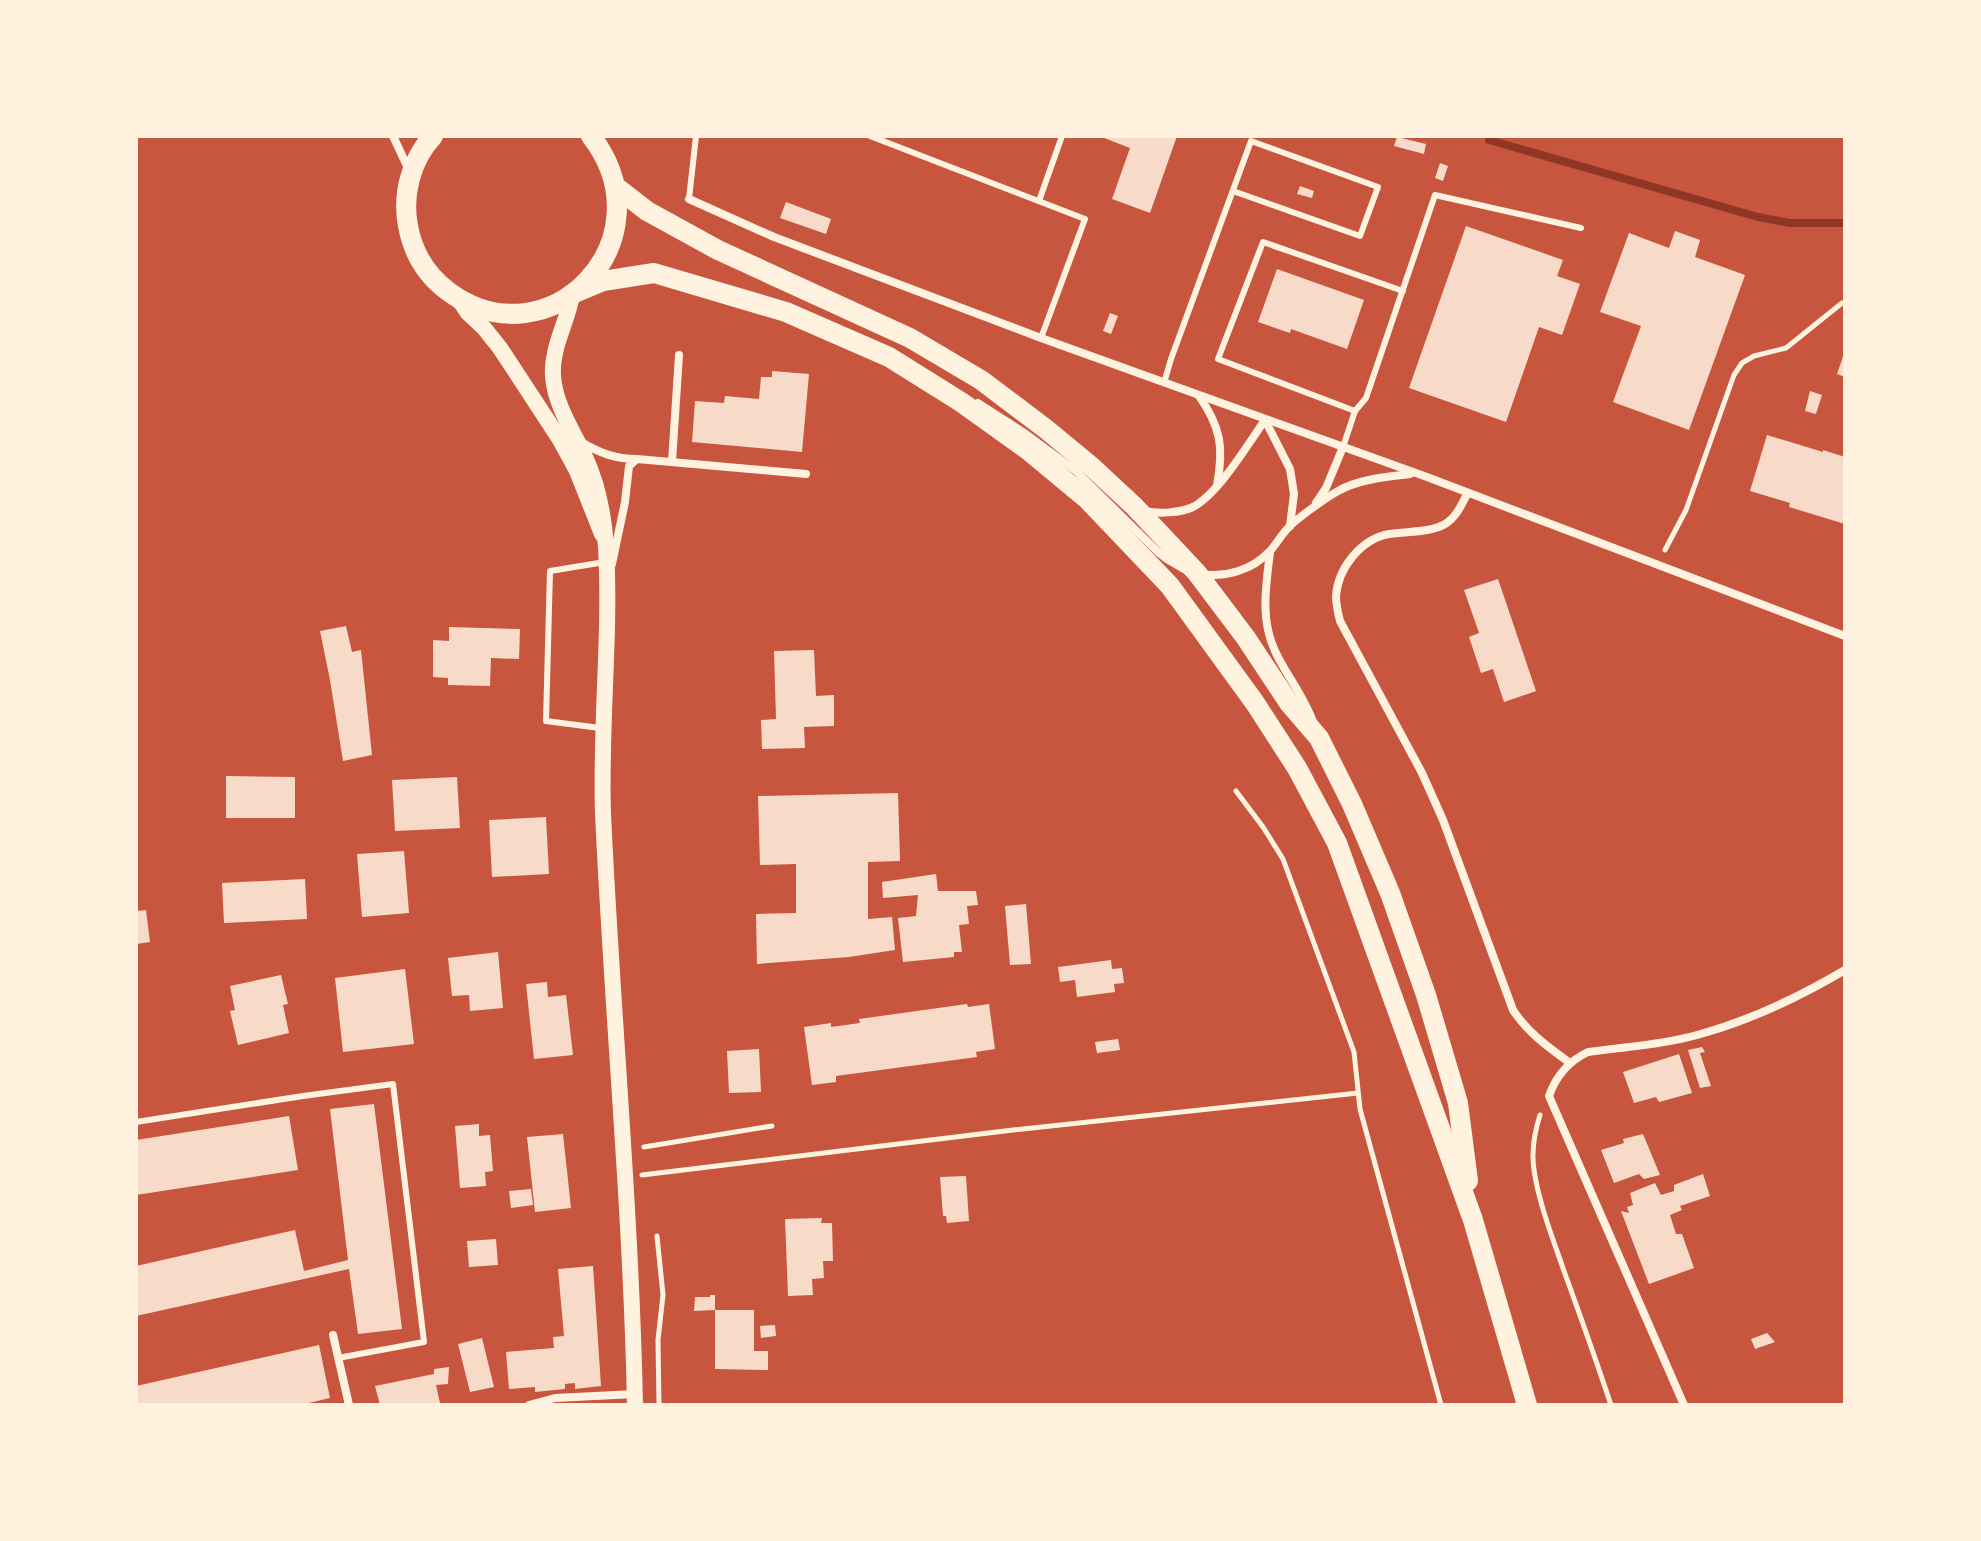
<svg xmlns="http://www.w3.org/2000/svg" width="1981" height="1541" viewBox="0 0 1981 1541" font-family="'PT Serif',serif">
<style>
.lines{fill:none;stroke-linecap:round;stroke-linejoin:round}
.stream{stroke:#8f3625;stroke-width:8}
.building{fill:#f7dbc8}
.path{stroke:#fff3e0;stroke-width:5}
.service{stroke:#fff3e0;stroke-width:6}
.minor{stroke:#fff3e0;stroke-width:8}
.secondary{stroke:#fff3e0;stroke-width:16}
.primary{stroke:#fff3e0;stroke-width:20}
</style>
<rect width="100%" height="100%" fill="#c8553d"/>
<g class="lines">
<polyline class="stream" points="1489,140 1758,217 1790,223 1845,223"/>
</g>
<g class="building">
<polygon points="1099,136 1177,136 1150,213 1112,199 1130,148"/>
<polygon points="1397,137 1426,144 1424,154 1394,146"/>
<polygon points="1440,163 1448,166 1443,181 1435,178"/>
<polygon points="1300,186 1314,191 1312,198 1297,194"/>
<polygon points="786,202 831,219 826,234 780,218"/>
<polygon points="1466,226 1563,260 1557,276 1580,284 1562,335 1539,327 1506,422 1409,388"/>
<polygon points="1675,231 1700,240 1695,257 1745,275 1689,430 1613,402 1641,326 1600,312 1629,233 1669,248"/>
<polygon points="1277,269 1364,300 1347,349 1291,329 1290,333 1258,322"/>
<polygon points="1110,313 1118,316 1111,334 1103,331"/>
<polygon points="1845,351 1845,377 1837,374"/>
<polygon points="772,371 809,374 802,452 692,442 695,401 724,403 725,396 759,399 761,377 772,377"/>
<polygon points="1810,391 1822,395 1816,414 1805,411"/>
<polygon points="1767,435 1823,452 1823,450 1845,457 1845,524 1789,507 1790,503 1750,491"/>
<polygon points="1498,579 1536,691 1504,702 1493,669 1481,673 1469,637 1479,633 1464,590"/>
<polygon points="346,626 352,652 361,650 372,755 343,761 330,680 320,631"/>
<polygon points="449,627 520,629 519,659 491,658 490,686 448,685 448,678 433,677 433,640 449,641"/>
<polygon points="814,650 816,696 834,695 834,726 804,727 805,748 762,749 761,720 776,719 774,651"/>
<polygon points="226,776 295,777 295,818 226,818"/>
<polygon points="457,777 460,828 395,831 392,780"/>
<polygon points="898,793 900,861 868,862 868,919 892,917 895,950 849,957 757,964 756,914 796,913 796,864 760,865 758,796"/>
<polygon points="546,817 549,874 492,877 489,820"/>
<polygon points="404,851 409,913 362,917 357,854"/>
<polygon points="936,874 938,891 976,891 978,905 967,906 969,924 959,925 962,952 954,952 954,957 903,962 898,918 916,916 918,895 883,898 882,882"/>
<polygon points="305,879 307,919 224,923 222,883"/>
<polygon points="1026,904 1031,964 1010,965 1005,906"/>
<polygon points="146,910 150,942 136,944 136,911"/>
<polygon points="498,952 503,1008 470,1011 469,995 452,996 448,958"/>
<polygon points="1111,960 1112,969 1122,968 1124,983 1114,984 1115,992 1077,997 1075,980 1060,982 1058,967"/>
<polygon points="405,969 414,1044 343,1052 335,978"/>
<polygon points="281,975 288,1004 283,1005 289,1033 238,1045 230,1011 235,1010 230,986"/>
<polygon points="547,982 548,997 566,995 573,1055 534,1059 526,984"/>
<polygon points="967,1004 968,1007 989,1004 995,1049 976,1052 977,1057 836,1076 836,1082 812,1085 804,1027 831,1023 831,1027 860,1023 859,1019"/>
<polygon points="1118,1039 1120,1050 1097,1053 1095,1042"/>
<polygon points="1702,1047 1705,1052 1700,1053 1711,1086 1700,1088 1688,1050"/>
<polygon points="759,1049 761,1092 729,1093 727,1051"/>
<polygon points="1679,1054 1692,1093 1659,1102 1656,1097 1634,1103 1623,1072"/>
<polygon points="374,1104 402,1329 358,1334 349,1269 136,1316 136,1266 295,1230 304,1271 348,1260 330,1109"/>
<polygon points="289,1116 298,1170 136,1195 136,1140"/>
<polygon points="479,1124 479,1136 490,1135 493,1171 485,1172 486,1186 460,1188 455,1126"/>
<polygon points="563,1134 571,1208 535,1212 527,1137"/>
<polygon points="1643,1134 1660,1175 1644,1179 1639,1174 1614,1183 1601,1150 1624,1143 1623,1139"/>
<polygon points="1703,1174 1710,1196 1680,1206 1682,1210 1670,1215 1676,1234 1682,1234 1694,1268 1649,1284 1621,1211 1629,1213 1627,1207 1633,1205 1630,1193 1655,1183 1661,1195 1674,1191 1674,1185"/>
<polygon points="966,1176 969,1221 947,1223 946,1216 943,1216 940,1177"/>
<polygon points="531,1189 533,1205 511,1208 509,1191"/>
<polygon points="822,1218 821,1223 832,1223 833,1261 823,1261 824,1278 812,1279 813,1295 788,1296 785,1219"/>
<polygon points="496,1239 498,1265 469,1267 467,1241"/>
<polygon points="593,1266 601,1386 575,1389 575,1383 565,1384 565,1389 535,1392 535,1387 509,1389 506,1352 554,1348 553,1337 564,1336 558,1269"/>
<polygon points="710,1295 715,1295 715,1310 694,1311 695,1297 710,1297"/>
<polygon points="715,1310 754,1310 754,1351 768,1351 768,1370 715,1369"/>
<polygon points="775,1325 776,1336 761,1338 760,1326"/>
<polygon points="1767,1333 1775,1342 1755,1349 1751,1339"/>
<polygon points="482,1338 494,1387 470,1392 458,1344"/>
<polygon points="319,1345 330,1398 300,1405 136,1405 136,1386"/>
<polygon points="449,1367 448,1384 436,1385 440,1403 428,1405 380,1405 375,1386 434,1374 434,1369"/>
</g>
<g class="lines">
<g class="path">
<polyline points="1665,550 1686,510 1734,375 1742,363 1754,356 1786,348 1842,303"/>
<polyline points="1236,791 1263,827 1283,859 1354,1052 1360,1109 1441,1405"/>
<path d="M1540 1115C1534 1134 1531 1151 1534 1170 1539 1204 1553 1239 1564 1271 1580 1315 1596 1360 1611 1405"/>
<polyline points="644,1147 772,1126"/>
<polyline points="642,1175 1013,1130 1358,1093"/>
<polyline points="657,1236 663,1295 658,1340 659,1405"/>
</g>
<g class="service">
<polyline points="870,136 1085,219 1041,338"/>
<polyline points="689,199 696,136"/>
<polyline points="1039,201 1062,136"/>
<polyline points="1164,383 1171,359 1251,141 1378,187 1360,236 1233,191"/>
<polyline points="1355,411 1218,359 1263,242 1403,291"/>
<polyline points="1343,447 1355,411 1366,398 1435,195 1581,228"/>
<polyline points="600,728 546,721 550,571 605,562"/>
<polyline points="136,1122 303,1096 393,1084 424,1342 338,1358"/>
</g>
<g class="minor">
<polyline points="393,136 408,168"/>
<polyline points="689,199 774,237 1041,338 1427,477 1845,636"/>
<path d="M1199 396C1221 427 1224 448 1217 485"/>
<polyline points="978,403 1023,432 1076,471 1158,552 1167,559 1184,569"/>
<path d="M581 442C600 453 615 459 637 459L629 466 625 502 612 564"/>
<polyline points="637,459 806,474"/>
<polyline points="672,462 679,355"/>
<path d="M1467 494C1462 504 1456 518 1445 524 1430 533 1407 531 1389 534 1361 539 1338 568 1336 596 1336 605 1338 613 1340 621L1422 773 1443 820 1513 1010C1528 1033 1548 1047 1570 1063"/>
<polyline points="1316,503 1326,488 1343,447"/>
<path d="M1144 511C1159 514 1180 513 1193 507 1219 493 1248 444 1265 420L1290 469 1294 494 1290 526"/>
<path d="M1270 552C1266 586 1260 619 1275 651 1286 675 1304 696 1313 722"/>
<path d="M1201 574C1225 578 1252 570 1269 552 1276 545 1281 535 1288 528 1296 519 1327 497 1338 491 1359 479 1386 477 1410 474"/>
<polyline points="333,1335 349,1405"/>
<polyline points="529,1405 555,1398 635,1394"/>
<path d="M1684 1405 1549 1096C1556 1076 1569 1061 1588 1052 1625 1047 1669 1044 1704 1033 1753 1019 1801 996 1845 970"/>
</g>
<g class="secondary">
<path d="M572 294C568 322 551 347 553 376 555 406 574 432 586 459 599 488 604 516 606 547 611 636 600 725 603 813 612 1011 631 1207 635 1405"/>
<polyline points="458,298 468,313 484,328 500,348 559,438 577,471 602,534"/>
</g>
<g class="primary">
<path d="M433 136C411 160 402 194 408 226 413 253 427 276 449 292 549 365 671 240 591 136"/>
<polyline points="616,187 647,211 718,250 910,338 981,380 1046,429 1092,467 1134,506 1197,573 1246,638 1289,703 1319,738 1352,804 1390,893 1426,995 1458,1103 1468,1181"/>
<polyline points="572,294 603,281 654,273 786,312 889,357 961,402 1028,450 1087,499 1170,586 1255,703 1297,768 1337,843 1473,1220 1527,1405"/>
</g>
</g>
<rect width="1981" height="1541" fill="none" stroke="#fff3e0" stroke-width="276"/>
</svg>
